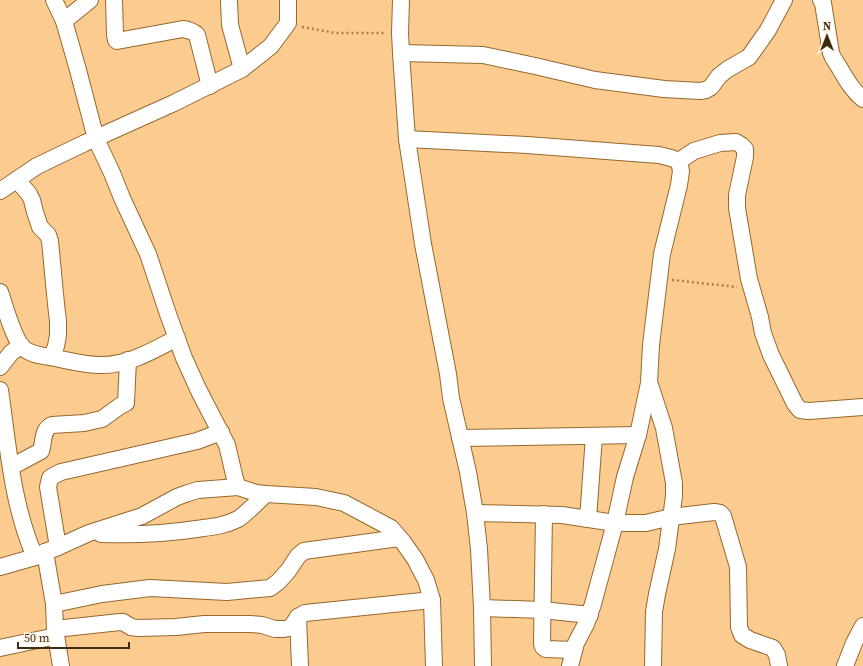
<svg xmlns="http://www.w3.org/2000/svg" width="863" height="666" viewBox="0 0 863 666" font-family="'Source Serif 4',serif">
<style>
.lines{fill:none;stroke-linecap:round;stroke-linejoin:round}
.minor-casing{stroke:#95682d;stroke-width:18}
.path{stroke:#a38055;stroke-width:2.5;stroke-dasharray:2 3;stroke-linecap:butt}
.minor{stroke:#fff;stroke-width:16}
</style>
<rect width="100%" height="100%" fill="#fccb8f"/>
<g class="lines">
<defs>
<g id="minor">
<polyline points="54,0 64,21 78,70 96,139 112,173 122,198 148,254 168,314 184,358 199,391 227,445 235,479 238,487 256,493 266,494 316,497 344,503 391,528 403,542 415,559 426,580 432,600 434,666"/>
<path d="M114 0 115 35 116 40 117 41 183 29C189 30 193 31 197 35L210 86"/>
<polyline points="229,0 230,25 242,69"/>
<polyline points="401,0 400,33 401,53 407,139 423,244 448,374 451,398 468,472 475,513 479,549 482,608 483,666"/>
<path d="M821 0 823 3 831 53C833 59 836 62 839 67 846 79 852 90 863 99"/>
<polyline points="64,21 90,0"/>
<polyline points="401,53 483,55 535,66 595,80 664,89 700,91 706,90 711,87 719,76 728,69 749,57 768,30 784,0"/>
<polyline points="407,139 527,145 659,155 671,158 679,161 681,171 679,185 662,254 651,345 649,383 638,435 625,477 615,523 593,604 586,624 576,643 570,666"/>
<polyline points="679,161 694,151 720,143 736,142 741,145 745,149 745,157 737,195 737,208 749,279 760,317 763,333 771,355 795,404 800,410 809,411 863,407"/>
<polyline points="17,180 29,194 32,200 35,212 40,227 48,235 50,241 56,304 58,321 58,335 56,346 52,357"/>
<polyline points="0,191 37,166 85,143 174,103 242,69 271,46 288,23 288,0"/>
<path d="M0 292C5 306 13 338 23 348 31 355 45 356 55 358 70 361 85 365 100 365 127 366 154 350 177 338"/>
<polyline points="0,367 11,353 21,345"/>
<polyline points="650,385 664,428 674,483 674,496 667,549 657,594 654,612 653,666"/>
<path d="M0 390C8 445 12 505 35 557"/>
<polyline points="460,438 638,435"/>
<path d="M11 467 41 451C44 442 42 429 52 425L84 423 102 419 120 406 126 403 128 360"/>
<polyline points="475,513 562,515 615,523 646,523 671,517 714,512 720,513 723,516 738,567 739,627 742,635 750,640 773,648 777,655 779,666"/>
<polyline points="544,514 542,644 543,647 546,649 574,650"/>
<polyline points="588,519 594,436"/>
<path d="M101 534C133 535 165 534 196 529 211 527 225 526 238 519 246 514 258 501 266 494"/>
<polyline points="58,547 48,487 50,478 53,476 61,472 197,441 221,432"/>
<polyline points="45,552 54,604 55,629 61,666"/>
<polyline points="0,567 35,557 45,552 58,547 89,533 142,516 177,497 188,493 198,490 238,487"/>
<polyline points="54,604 102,594 150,588 227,592 270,588 278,582 288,571 298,556 304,551 399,538"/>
<polyline points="482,608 542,610 590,615"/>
<polyline points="298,617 300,666"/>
<polyline points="55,629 120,622 123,622 131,627 138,628 176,627 204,624 250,624 262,625 275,629 284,629 289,628 292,626 298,617 305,613 432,600"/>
<polyline points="0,648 56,636"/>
<polyline points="845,666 854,643 863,626"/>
</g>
</defs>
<use href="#minor" class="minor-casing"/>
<g class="path">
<polyline points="302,27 336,33 385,33"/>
<polyline points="672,280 737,287"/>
</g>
<use href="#minor" class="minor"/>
</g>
<g transform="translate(827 36)" stroke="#fef4e8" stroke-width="3" paint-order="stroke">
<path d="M0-3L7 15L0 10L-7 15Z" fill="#3e2b13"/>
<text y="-6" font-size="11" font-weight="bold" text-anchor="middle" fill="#3e2b13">N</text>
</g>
<path d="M18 642v6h111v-6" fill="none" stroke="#3e2b13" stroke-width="2"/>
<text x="24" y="642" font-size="12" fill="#3e2b13" stroke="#fef4e8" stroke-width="3" paint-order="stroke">50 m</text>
</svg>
